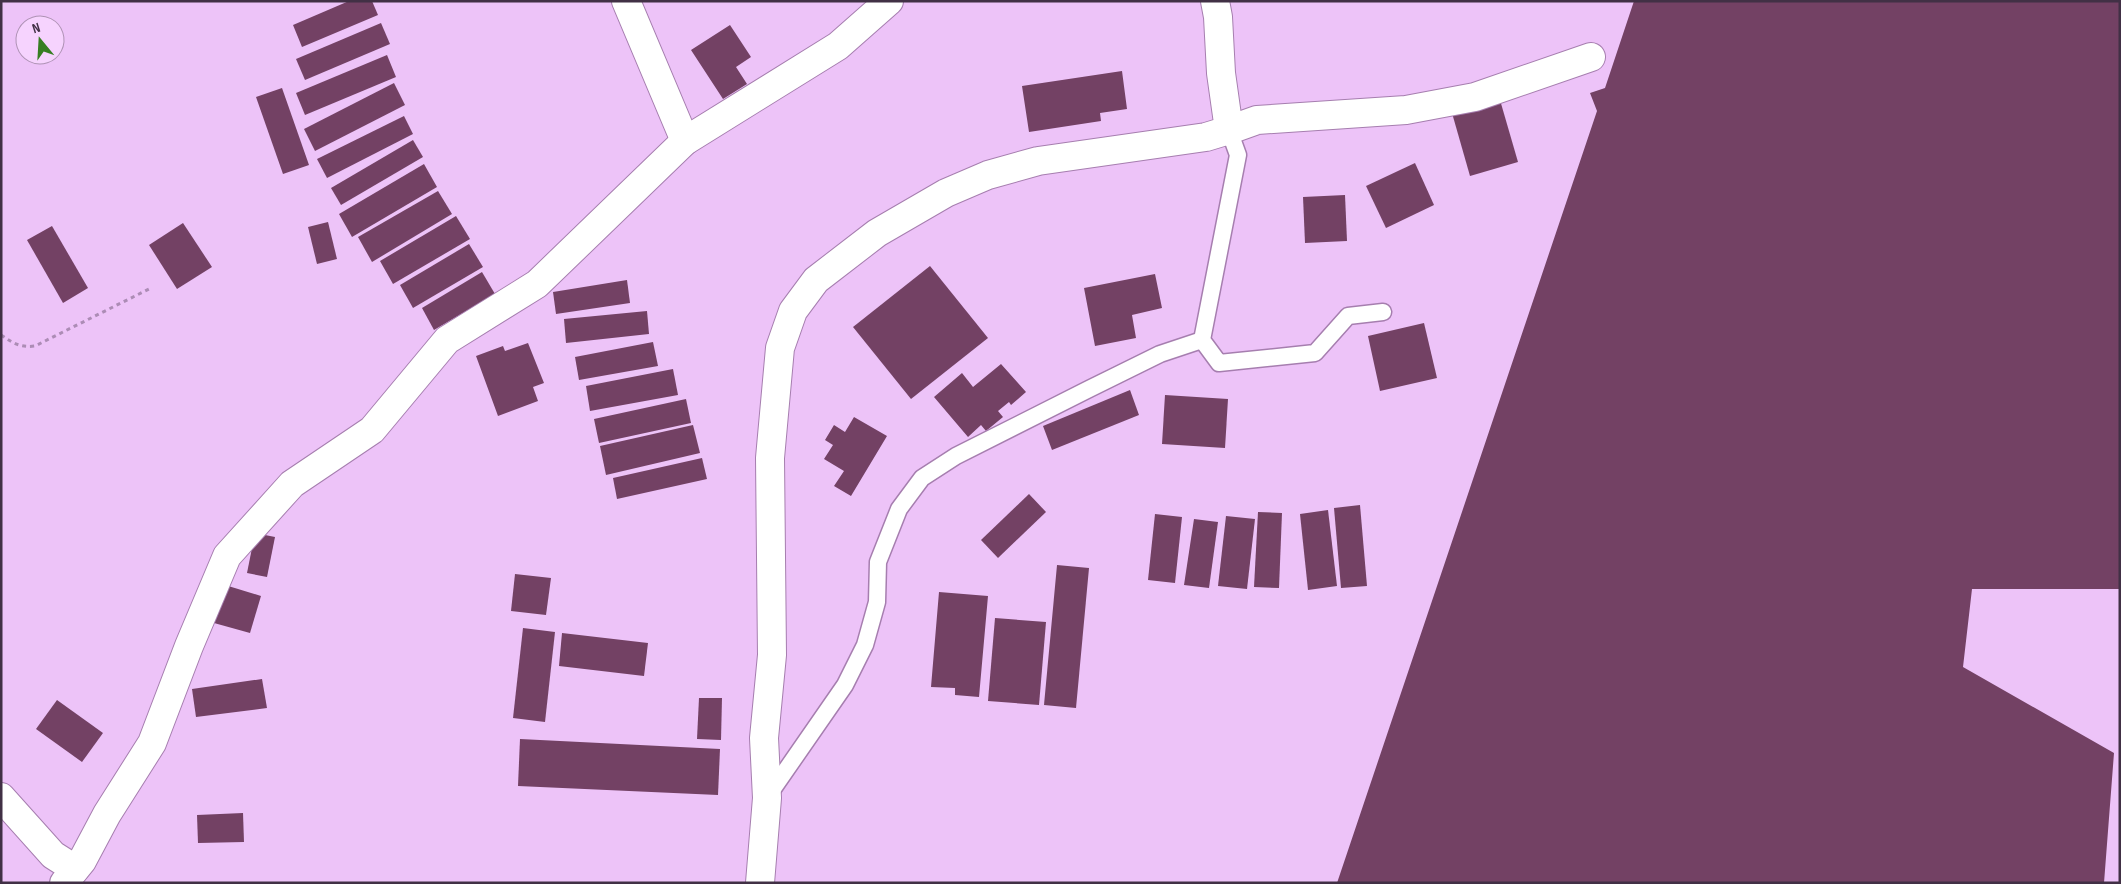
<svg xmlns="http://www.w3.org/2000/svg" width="2121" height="884" viewBox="0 0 2121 884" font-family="'Sofia Sans Condensed',sans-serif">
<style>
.building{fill:#734164}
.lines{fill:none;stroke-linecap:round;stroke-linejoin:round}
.lane-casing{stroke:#a67eaf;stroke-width:19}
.street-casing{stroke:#a67eaf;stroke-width:30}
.secondary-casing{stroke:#a67eaf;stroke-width:30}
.path{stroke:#ac8cb5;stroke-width:3;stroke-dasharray:4 4;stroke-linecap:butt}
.lane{stroke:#fff;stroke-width:16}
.street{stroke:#fff;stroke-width:28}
.secondary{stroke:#fff;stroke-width:28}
</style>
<rect width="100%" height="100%" fill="#edc3f8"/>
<g class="building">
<polygon points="349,1 372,1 378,15 302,47 293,25"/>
<polygon points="1634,1 2120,1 2120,589 1972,589 1963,667 2114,753 2104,883 1337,883 1597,111 1590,93 1605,88"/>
<polygon points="381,23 390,44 305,80 296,59"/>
<polygon points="730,25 751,57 736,67 747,84 723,99 691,50"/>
<polygon points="387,55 396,77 305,115 296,93"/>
<polygon points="1122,71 1127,109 1100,113 1101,121 1029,132 1022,86"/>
<polygon points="394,83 405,105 315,151 304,129"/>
<polygon points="282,88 309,165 283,174 256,97"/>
<polygon points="1500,100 1518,162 1470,176 1452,113"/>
<polygon points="404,116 413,134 327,178 317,159"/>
<polygon points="413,140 423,157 341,205 331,188"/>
<polygon points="1415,163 1434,205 1386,228 1366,186"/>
<polygon points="424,164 437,187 352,237 339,214"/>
<polygon points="438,191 452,214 372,262 358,237"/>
<polygon points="1345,195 1347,241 1305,243 1303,197"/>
<polygon points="456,216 470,239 393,284 380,261"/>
<polygon points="328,222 337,259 317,264 308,227"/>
<polygon points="183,223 212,267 177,289 149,245"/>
<polygon points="52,226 88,288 63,303 27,240"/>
<polygon points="469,244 483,267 413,308 400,285"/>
<polygon points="930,266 988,338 911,399 853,327"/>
<polygon points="482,272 495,294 434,330 422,308"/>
<polygon points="1155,274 1162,308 1132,315 1136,338 1095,346 1084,288"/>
<polygon points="627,280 630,303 556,314 553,292"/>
<polygon points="647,311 649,334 566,343 564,319"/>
<polygon points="1424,323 1437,378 1380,391 1368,336"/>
<polygon points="653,342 658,366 579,380 575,357"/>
<polygon points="528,343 544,383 533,387 538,401 498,416 476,356 503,346 505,351"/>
<polygon points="1001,364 1026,392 1011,405 1009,402 998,411 1003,417 986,431 981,425 968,437 934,397 962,373 973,387"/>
<polygon points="673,369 678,395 590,411 586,386"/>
<polygon points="1130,390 1139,415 1052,450 1043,426"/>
<polygon points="1165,395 1228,399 1225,448 1162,444"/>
<polygon points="686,399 691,423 599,443 594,419"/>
<polygon points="854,417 887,436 851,496 834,486 844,471 824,459 833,445 825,440 834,425 845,432"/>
<polygon points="693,425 700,453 606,475 600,446"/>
<polygon points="702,458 707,479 617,499 613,478"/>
<polygon points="1029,494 1046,512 998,558 981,540"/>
<polygon points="1360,505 1367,586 1341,588 1334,508"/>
<polygon points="1328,510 1337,586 1308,590 1300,514"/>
<polygon points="1258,512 1282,513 1279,588 1254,587"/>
<polygon points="1155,514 1182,517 1175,583 1148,580"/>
<polygon points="1226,516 1255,519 1247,589 1218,586"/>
<polygon points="1194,519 1218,522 1209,588 1184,585"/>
<polygon points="255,533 275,537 267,577 247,573"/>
<polygon points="1057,565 1089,568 1076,708 1044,705"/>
<polygon points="515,574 551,578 546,615 511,611"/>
<polygon points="225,585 261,596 250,633 214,623"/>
<polygon points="939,592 988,596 979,697 955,695 955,688 931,687"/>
<polygon points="995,618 1046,622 1039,705 988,701"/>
<polygon points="523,628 555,632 545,722 513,718"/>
<polygon points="562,633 648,643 644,676 559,666"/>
<polygon points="262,679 267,708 196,717 192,689"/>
<polygon points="699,698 722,698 721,740 697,739"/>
<polygon points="57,700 103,733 82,762 36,729"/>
<polygon points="520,739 720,749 718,795 518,786"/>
<polygon points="243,813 244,842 198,843 197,815"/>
</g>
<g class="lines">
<defs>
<g id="lane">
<polyline points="1229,130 1238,155 1202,340 1219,363 1315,353 1348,316 1383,312"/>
<polyline points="768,796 845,685 865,645 877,602 878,562 899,509 922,478 956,456 1089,389 1160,354 1202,340"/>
</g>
<g id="street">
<polyline points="626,1 685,141"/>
<polyline points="1229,130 1257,120 1406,110 1475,97 1591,57"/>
<polyline points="1,797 53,855 75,869"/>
<polyline points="64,883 82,861 107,814 152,743 189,646 227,556 292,484 372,430 447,340 537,284 685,141 838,46 889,1"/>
</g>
<polyline id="secondary" points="760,883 767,798 764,738 772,655 770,458 780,348 793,311 816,280 877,233 946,193 988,175 1038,161 1206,137 1229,130 1221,73 1218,17 1215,1"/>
</defs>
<use href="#lane" class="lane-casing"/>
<use href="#street" class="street-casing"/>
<use href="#secondary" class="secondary-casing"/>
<path class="path" d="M1 335C13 343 20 348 35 346L151 288"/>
<use href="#lane" class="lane"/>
<use href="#street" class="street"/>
<use href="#secondary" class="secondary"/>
</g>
<rect width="2121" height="884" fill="none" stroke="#413045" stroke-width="5"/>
<g transform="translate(40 40) rotate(342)"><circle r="24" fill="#f6d3fe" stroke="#ae92b4"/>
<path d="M0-4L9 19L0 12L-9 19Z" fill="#377e23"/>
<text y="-8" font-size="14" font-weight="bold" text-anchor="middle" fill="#413045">N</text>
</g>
</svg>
